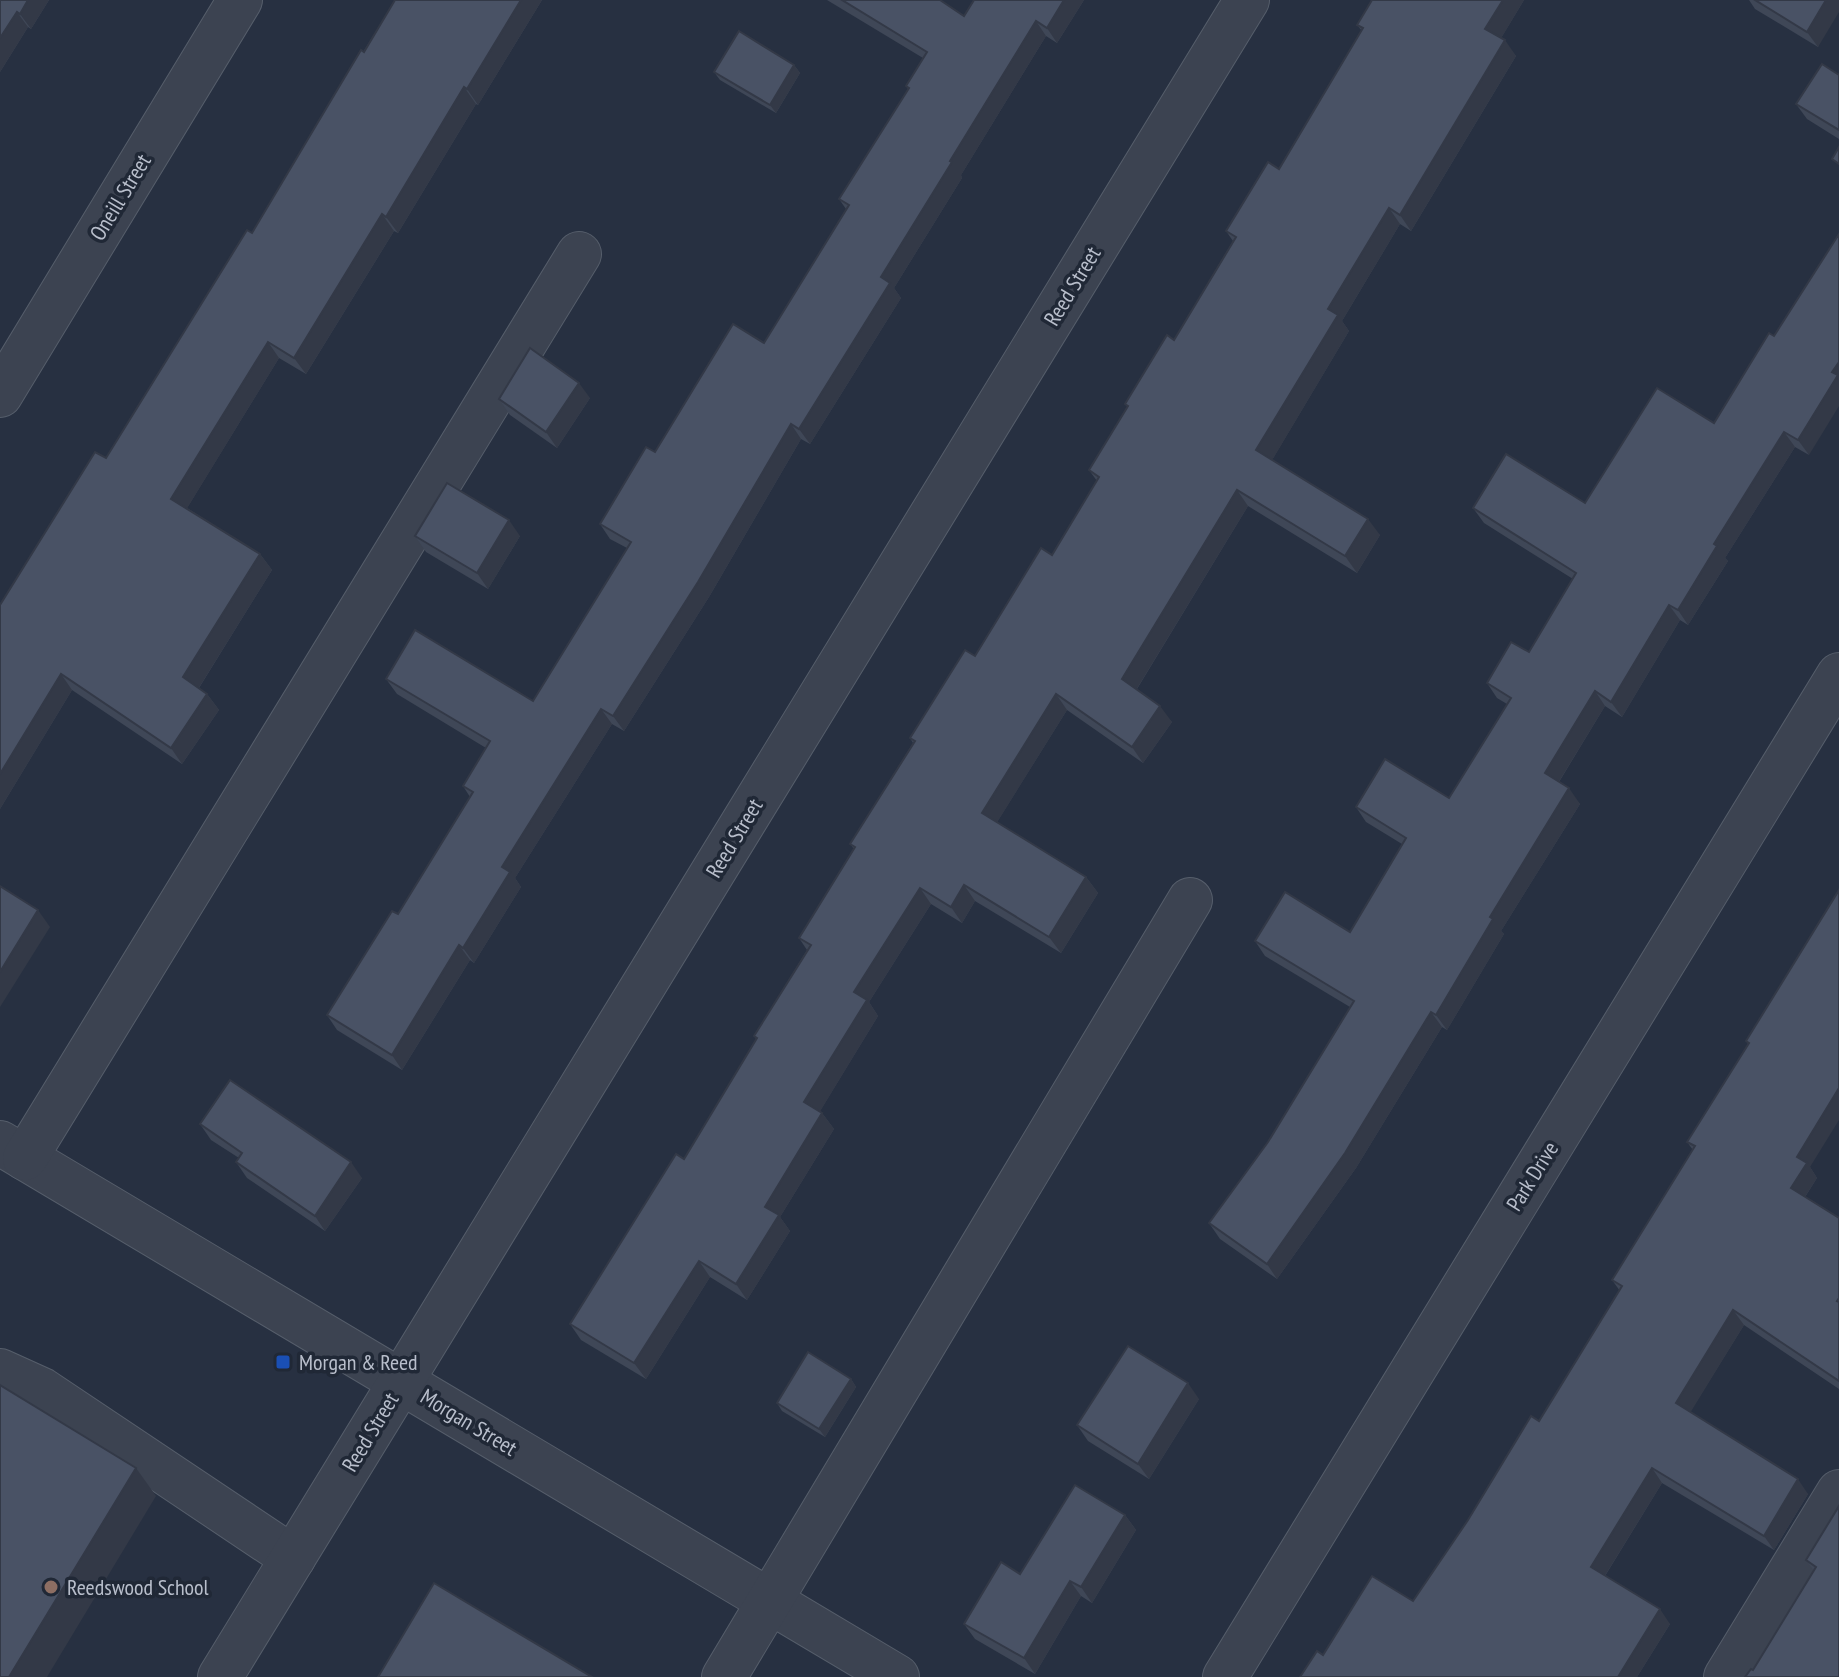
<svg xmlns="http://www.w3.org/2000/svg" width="1839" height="1677" viewBox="0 0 1839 1677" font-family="'PT Sans Narrow',sans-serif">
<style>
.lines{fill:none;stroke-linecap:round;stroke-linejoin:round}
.minor-casing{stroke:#565e6b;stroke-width:46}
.minor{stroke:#3c4351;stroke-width:44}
.wall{fill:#3f4757}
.shaded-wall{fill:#333947}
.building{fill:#495265;stroke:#333947;stroke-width:2}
.transit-dot{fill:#1a4fb4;stroke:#202836;stroke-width:3}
.education-dot{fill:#8d6e63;stroke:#202836;stroke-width:3}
.labels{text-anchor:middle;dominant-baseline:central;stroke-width:7;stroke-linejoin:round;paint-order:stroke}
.street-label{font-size:22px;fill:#b8becb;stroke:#202836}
.poi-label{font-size:22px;fill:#b8becb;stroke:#202836;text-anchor:start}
</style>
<rect width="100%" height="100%" fill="#273041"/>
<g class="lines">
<defs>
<g id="minor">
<polyline points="0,395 240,0"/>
<polyline points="0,1143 897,1677"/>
<polyline points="25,1158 579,254"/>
<polyline points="0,1371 42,1390 293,1558"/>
<polyline points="220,1677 1247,0"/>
<polyline points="724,1677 1190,900"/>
<polyline points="1225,1677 1839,675"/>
<polyline points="1726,1677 1839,1492"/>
</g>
</defs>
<use href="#minor" class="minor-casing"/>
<use href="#minor" class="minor"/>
</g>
<g class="wall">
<polygon points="0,0 49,0 31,29 28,27 0,72"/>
<polygon points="395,0 542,0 478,105 476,104 398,233 394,231 306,374 279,358 187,508 260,554 272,570 199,688 207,694 219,710 182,764 72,690 0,809 0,605 106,458 252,233"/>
<polygon points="827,0 940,0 964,16 1084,0 1057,43 1046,36 961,175 962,178 894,288 901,298 810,444 801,439 709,597 624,731 612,724 515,878 521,887 474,963 470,960 402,1070 337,1030 327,1015 398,914 470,797 463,786 486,748 397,694 386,679 533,701 627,548 610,539 600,524 655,452 764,343 846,209 839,199 908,89 906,86 923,58"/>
<polygon points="1372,0 1524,0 1501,38 1516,56 1411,231 1400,224 1342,321 1349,331 1272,460 1380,535 1357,573 1248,506 1137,689 1172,722 1143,763 1067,710 997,822 1086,877 1098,893 1061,953 975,901 962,923 931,904 869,1002 878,1016 820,1111 822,1113 834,1129 780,1217 790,1231 747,1300 710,1277 646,1379 581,1340 570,1324 684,1159 756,1039 754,1036 807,950 799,938 854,849 850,844 913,743 910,738 975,656 1052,555 1097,481 1089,470 1128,408 1125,404 1174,340 1233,241 1226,231 1279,169 1362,31 1357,25"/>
<polygon points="1749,0 1839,0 1818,47 1755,9"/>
<polygon points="794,65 800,73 776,113 720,80 714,72"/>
<polygon points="1839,75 1839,139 1807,119 1796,104"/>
<polygon points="1769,333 1809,455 1795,447 1725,558 1728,561 1688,625 1680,620 1622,717 1605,706 1559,782 1580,804 1501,931 1504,934 1447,1030 1442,1027 1356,1168 1277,1279 1220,1239 1209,1223 1268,1142 1350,1007 1265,956 1255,941 1350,932 1402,844 1366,822 1356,807 1449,798 1507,704 1497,698 1487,683 1529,652 1573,579 1484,523 1473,508 1585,503 1714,423"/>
<polygon points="590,398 557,448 510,415 499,399"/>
<polygon points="415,536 520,536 488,589 426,552"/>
<polygon points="1839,890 1810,1167 1817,1178 1805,1197 1839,1218 1839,1389 1744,1325 1690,1412 1808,1494 1774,1550 1662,1483 1605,1576 1670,1624 1637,1677 1300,1677 1323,1655 1413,1601 1539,1421 1620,1291 1612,1280 1693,1150 1687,1142 1748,1044 1746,1041"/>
<polygon points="200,1124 362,1178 325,1231 247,1178 236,1162 239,1158 211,1140"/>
<polygon points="851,1379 856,1387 825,1437 782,1411 777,1403"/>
<polygon points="1199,1399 1149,1479 1088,1441 1077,1425"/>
<polygon points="1839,1506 1839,1677 1753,1670 1814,1571 1806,1560"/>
<polygon points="1125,1515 1136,1530 1092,1603 1081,1596 1035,1674 975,1639 964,1624 1020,1574"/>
</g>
<g class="shaded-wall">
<polygon points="28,0 49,0 31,29 20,14"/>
<polygon points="521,0 542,0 478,105 467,89"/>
<polygon points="1064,0 1084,0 1057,43 1047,28"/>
<polygon points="1503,0 1524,0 1497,45 1485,29"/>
<polygon points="1826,0 1839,0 1839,12 1818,47 1807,32"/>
<polygon points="17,12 28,27 0,72 0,38"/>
<polygon points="1036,21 1046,36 961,175 962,178 894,288 901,298 810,444 799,429 881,277 950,161"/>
<polygon points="1505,40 1516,56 1411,231 1400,215"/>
<polygon points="794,65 800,73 776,113 770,105"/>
<polygon points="464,87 476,104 398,233 386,217"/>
<polygon points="1389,208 1400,224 1342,321 1349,331 1268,467 1256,450 1328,309"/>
<polygon points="382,214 394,231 306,374 294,358"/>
<polygon points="268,342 279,358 183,515 171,499"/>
<polygon points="1839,362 1839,406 1809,455 1798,440 1832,372"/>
<polygon points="579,383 590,398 557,448 546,432"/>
<polygon points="791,424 801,439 709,597 624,731 613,716"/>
<polygon points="1784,432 1795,447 1725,558 1728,561 1688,625 1678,610 1714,544"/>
<polygon points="1237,490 1248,506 1133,695 1122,679"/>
<polygon points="1368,519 1380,535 1357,573 1345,556"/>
<polygon points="509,520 520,536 488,589 477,573"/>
<polygon points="260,554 272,570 195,694 183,677"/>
<polygon points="1669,605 1680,620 1622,717 1611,702"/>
<polygon points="61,674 72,690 0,809 0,774"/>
<polygon points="1595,691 1605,706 1555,788 1545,773"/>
<polygon points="207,694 219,710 182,764 171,748"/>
<polygon points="1056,694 1067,710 993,829 982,813"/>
<polygon points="1160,706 1172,722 1143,763 1132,747"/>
<polygon points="601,709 612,724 515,878 521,887 474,963 463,948 502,867"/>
<polygon points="1569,788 1580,804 1501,931 1504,934 1447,1030 1436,1015 1490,917"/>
<polygon points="1086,877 1098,893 1061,953 1049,937"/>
<polygon points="964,885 975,901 962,923 951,907"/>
<polygon points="920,888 931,904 869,1002 878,1016 816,1118 804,1102 854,992"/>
<polygon points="38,910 50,927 0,1007 0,972"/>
<polygon points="459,945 470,960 402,1070 392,1055"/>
<polygon points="1431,1012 1442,1027 1356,1168 1277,1279 1267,1264"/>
<polygon points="1839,1088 1839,1120 1810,1167 1817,1178 1801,1203 1791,1188 1797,1157"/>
<polygon points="822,1113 834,1129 780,1217 790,1231 747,1300 736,1284 765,1207"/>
<polygon points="351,1162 362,1178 325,1231 315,1216"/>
<polygon points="699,1261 710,1277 646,1379 634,1363"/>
<polygon points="1733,1310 1744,1325 1687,1418 1676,1403"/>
<polygon points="851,1379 856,1387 825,1437 819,1429"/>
<polygon points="1188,1383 1199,1399 1149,1479 1138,1464"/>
<polygon points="136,1468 156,1496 47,1677 9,1677"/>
<polygon points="1652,1468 1662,1483 1601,1582 1591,1567"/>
<polygon points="1798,1479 1808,1494 1774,1550 1764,1536"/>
<polygon points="1125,1515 1136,1530 1092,1603 1081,1587"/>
<polygon points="1070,1581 1081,1596 1035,1674 1024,1658"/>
<polygon points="1660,1609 1670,1624 1637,1677 1618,1677"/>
</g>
<g class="building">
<polygon points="0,0 28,0 20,14 17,12 0,38"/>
<polygon points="395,0 521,0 467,89 464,87 386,217 382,214 294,358 268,342 171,499 260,554 183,677 207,694 171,748 61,674 0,774 0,605 95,452 106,458 247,230 252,233 361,50 364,52"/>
<polygon points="842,0 940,0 964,16 974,0 1064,0 1047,28 1036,21 950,161 952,162 881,277 890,283 799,429 791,424 698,582 613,716 601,709 502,867 510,872 463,948 459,945 392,1055 327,1015 392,911 398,914 473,792 463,786 490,741 386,679 415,630 533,701 631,542 600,524 646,447 655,452 733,324 764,343 849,205 839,199 909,88 906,86 927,52"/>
<polygon points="1372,0 1503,0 1485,29 1505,40 1400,215 1389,208 1328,309 1338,315 1256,450 1368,519 1345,556 1237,490 1122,679 1160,706 1132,747 1056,694 982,813 1086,877 1049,937 964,885 951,907 920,888 854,992 867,1000 804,1102 822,1113 765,1207 779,1215 736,1284 699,1261 634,1363 570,1324 676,1154 684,1159 757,1038 754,1036 811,945 799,938 855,847 850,844 915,741 910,738 965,650 975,656 1041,548 1052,555 1099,477 1089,470 1128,406 1125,404 1167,335 1174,340 1236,237 1226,231 1268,162 1279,169 1363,28 1357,25"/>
<polygon points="1755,0 1826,0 1807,32"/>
<polygon points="739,31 794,65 770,105 714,72"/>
<polygon points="1822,64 1839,75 1839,130 1796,104"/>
<polygon points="1839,147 1839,164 1832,159"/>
<polygon points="1839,234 1839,362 1832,372 1838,375 1798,440 1784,432 1714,544 1717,546 1678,610 1669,605 1611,702 1595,691 1545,773 1569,788 1490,917 1493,919 1436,1015 1431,1012 1345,1153 1267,1264 1209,1223 1268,1142 1354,1001 1255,941 1285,892 1350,932 1406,838 1356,807 1385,759 1449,798 1511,698 1487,683 1511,642 1529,652 1576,573 1473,508 1506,454 1585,503 1657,388 1714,423 1769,333 1774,336"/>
<polygon points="530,348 579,383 546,432 499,399"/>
<polygon points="447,483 509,520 477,573 415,536"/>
<polygon points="0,886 38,910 0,972"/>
<polygon points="1839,890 1839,1088 1797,1157 1807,1163 1791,1188 1839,1218 1839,1298 1837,1301 1839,1302 1839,1381 1733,1310 1676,1403 1798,1479 1764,1536 1652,1468 1591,1567 1660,1609 1618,1677 1300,1677 1317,1651 1323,1655 1372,1576 1413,1601 1468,1520 1531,1416 1539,1421 1622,1286 1612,1280 1695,1146 1687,1142 1749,1043 1746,1041"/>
<polygon points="230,1080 351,1162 315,1216 236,1162 242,1153 200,1124"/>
<polygon points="1128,1346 1188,1383 1138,1464 1077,1425"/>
<polygon points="808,1352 851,1379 819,1429 777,1403"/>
<polygon points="0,1385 136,1468 9,1677 0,1677"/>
<polygon points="1075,1485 1125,1515 1081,1587 1070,1581 1024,1658 964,1624 1001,1562 1020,1574"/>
<polygon points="1839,1506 1839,1677 1745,1677 1751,1669 1753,1670 1816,1567 1806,1560"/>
<polygon points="434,1583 592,1677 378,1677"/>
</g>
<rect class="transit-dot" x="275" y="1354" width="16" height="16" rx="4"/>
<circle class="education-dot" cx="51" cy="1587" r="8"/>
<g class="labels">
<g class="street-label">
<text transform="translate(120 197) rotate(-59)">Oneill Street</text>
<text transform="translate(1072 286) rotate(-59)">Reed Street</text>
<text transform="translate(734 838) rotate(-59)">Reed Street</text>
<text transform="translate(1532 1176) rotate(-58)">Park Drive</text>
<text transform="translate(469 1422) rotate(31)">Morgan Street</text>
<text transform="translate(370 1432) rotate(-59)">Reed Street</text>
</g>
<g class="poi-label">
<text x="299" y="1362">Morgan &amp; Reed</text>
<text x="67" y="1587">Reedswood School</text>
</g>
</g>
</svg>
